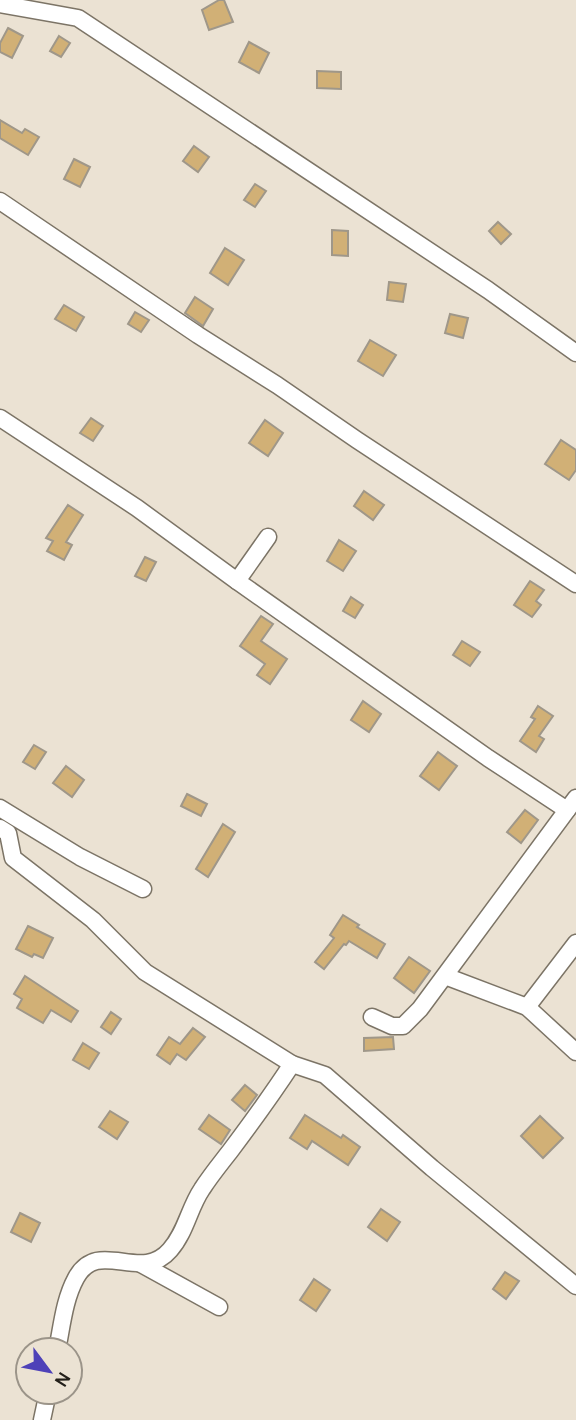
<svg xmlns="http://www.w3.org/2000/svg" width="576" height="1420" viewBox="0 0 576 1420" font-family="Karla,sans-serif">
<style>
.building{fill:#d1b076;stroke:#9f9789;stroke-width:2}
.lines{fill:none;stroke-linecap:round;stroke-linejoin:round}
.minor-casing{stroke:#7c7466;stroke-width:19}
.minor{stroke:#fff;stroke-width:16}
</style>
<rect width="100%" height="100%" fill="#ebe2d3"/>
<g class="building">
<polygon points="219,0 224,0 233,22 209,30 202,10"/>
<polygon points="8,28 23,36 12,58 0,52 0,43"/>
<polygon points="59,36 70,43 61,57 50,51"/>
<polygon points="249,42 269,53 259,73 239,62"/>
<polygon points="317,71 341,72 341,89 317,88"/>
<polygon points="0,120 22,133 25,129 39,137 28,155 0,138"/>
<polygon points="194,146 209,157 198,172 183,161"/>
<polygon points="74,159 90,167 80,187 64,179"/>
<polygon points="255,184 266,191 255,207 244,200"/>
<polygon points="498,222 511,234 501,244 489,231"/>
<polygon points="332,230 348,231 348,256 332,255"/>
<polygon points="225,248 244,260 228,285 210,273"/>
<polygon points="389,282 406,284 403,302 387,300"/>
<polygon points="195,297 213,309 203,326 185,313"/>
<polygon points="64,305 84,317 76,331 55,319"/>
<polygon points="135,312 149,320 141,332 128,324"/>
<polygon points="450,314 468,318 463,338 445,333"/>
<polygon points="370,340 396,355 383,376 358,361"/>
<polygon points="91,418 103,426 93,441 80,433"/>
<polygon points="265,420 283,433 268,456 249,443"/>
<polygon points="561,440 576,450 576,470 569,480 545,464"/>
<polygon points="364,491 384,505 373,520 354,506"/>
<polygon points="68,505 83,515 66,542 72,545 64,560 47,551 53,541 46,538"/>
<polygon points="339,540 356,551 343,571 327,561"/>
<polygon points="145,557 156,562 146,581 135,576"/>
<polygon points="530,581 544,590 536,601 541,605 532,617 514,605"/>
<polygon points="351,597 363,605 355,618 343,611"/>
<polygon points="261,616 273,624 261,641 287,659 270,684 257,675 265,664 240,646"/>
<polygon points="462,641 480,652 470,666 453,655"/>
<polygon points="363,701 381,714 369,732 351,720"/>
<polygon points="538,706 553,716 539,736 544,739 536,752 520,741 535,719 531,717"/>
<polygon points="34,745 46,752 35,769 23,762"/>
<polygon points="438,752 457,766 439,790 420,776"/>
<polygon points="66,766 84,780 72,797 53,783"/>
<polygon points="187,794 207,804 201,816 181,806"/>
<polygon points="525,810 538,820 521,843 507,832"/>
<polygon points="223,824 235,832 208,877 196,869"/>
<polygon points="343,915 359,925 357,927 385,944 377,958 349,941 346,945 344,944 324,969 315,962 334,938 330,935"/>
<polygon points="28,926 53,938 43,958 34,954 32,957 16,949"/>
<polygon points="409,957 430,971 414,993 394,978"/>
<polygon points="25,976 78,1011 71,1022 51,1010 43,1023 17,1008 22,999 14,994"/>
<polygon points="111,1012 121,1019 111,1034 101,1027"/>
<polygon points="193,1028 205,1037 186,1060 177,1054 170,1064 157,1055 169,1037 180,1044"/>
<polygon points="393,1037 394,1049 364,1051 364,1038"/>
<polygon points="83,1043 99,1053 89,1069 73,1060"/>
<polygon points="245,1085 257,1095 245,1111 232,1100"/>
<polygon points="110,1111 128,1122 117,1139 99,1127"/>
<polygon points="209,1115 230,1130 221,1144 199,1129"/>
<polygon points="305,1115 341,1138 343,1135 360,1147 348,1165 312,1141 307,1149 290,1138"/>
<polygon points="540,1116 563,1138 543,1158 521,1136"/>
<polygon points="381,1209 400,1222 387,1241 368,1227"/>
<polygon points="20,1213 40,1223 31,1242 11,1232"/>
<polygon points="505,1272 519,1281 506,1299 493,1289"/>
<polygon points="314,1279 330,1290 316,1311 300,1300"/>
</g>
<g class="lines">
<defs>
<g id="minor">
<polyline points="0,4 78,18 488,290 576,353"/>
<polyline points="0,201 198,335 277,385 357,440 576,584"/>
<polyline points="0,418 137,508 237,581"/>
<polyline points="268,537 237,581 488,758 567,810"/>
<polyline points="0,808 80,857 143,889"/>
<polyline points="0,828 8,833 13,858 93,920 145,972 292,1064 325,1075 432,1168 576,1286"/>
<polyline points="445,976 527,1007 576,1052"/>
<polyline points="527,1007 576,943"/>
<polyline points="372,1017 392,1026 403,1026 420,1009 576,798"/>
<polyline points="141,1264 219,1307"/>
<path d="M57 1350C62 1326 64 1300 76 1278 98 1237 141 1284 170 1250 186 1232 189 1208 202 1189 211 1175 221 1163 231 1150 252 1122 273 1093 292 1064"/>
<polyline points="42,1420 48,1392"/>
</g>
</defs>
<use href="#minor" class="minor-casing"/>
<use href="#minor" class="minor"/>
</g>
<g transform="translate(49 1371) rotate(122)"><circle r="33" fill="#ebe2d3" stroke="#9b9489" stroke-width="2"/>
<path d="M0-5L12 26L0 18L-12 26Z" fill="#4e41b8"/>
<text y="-10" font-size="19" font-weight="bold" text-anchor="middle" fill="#23201a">N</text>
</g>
</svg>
